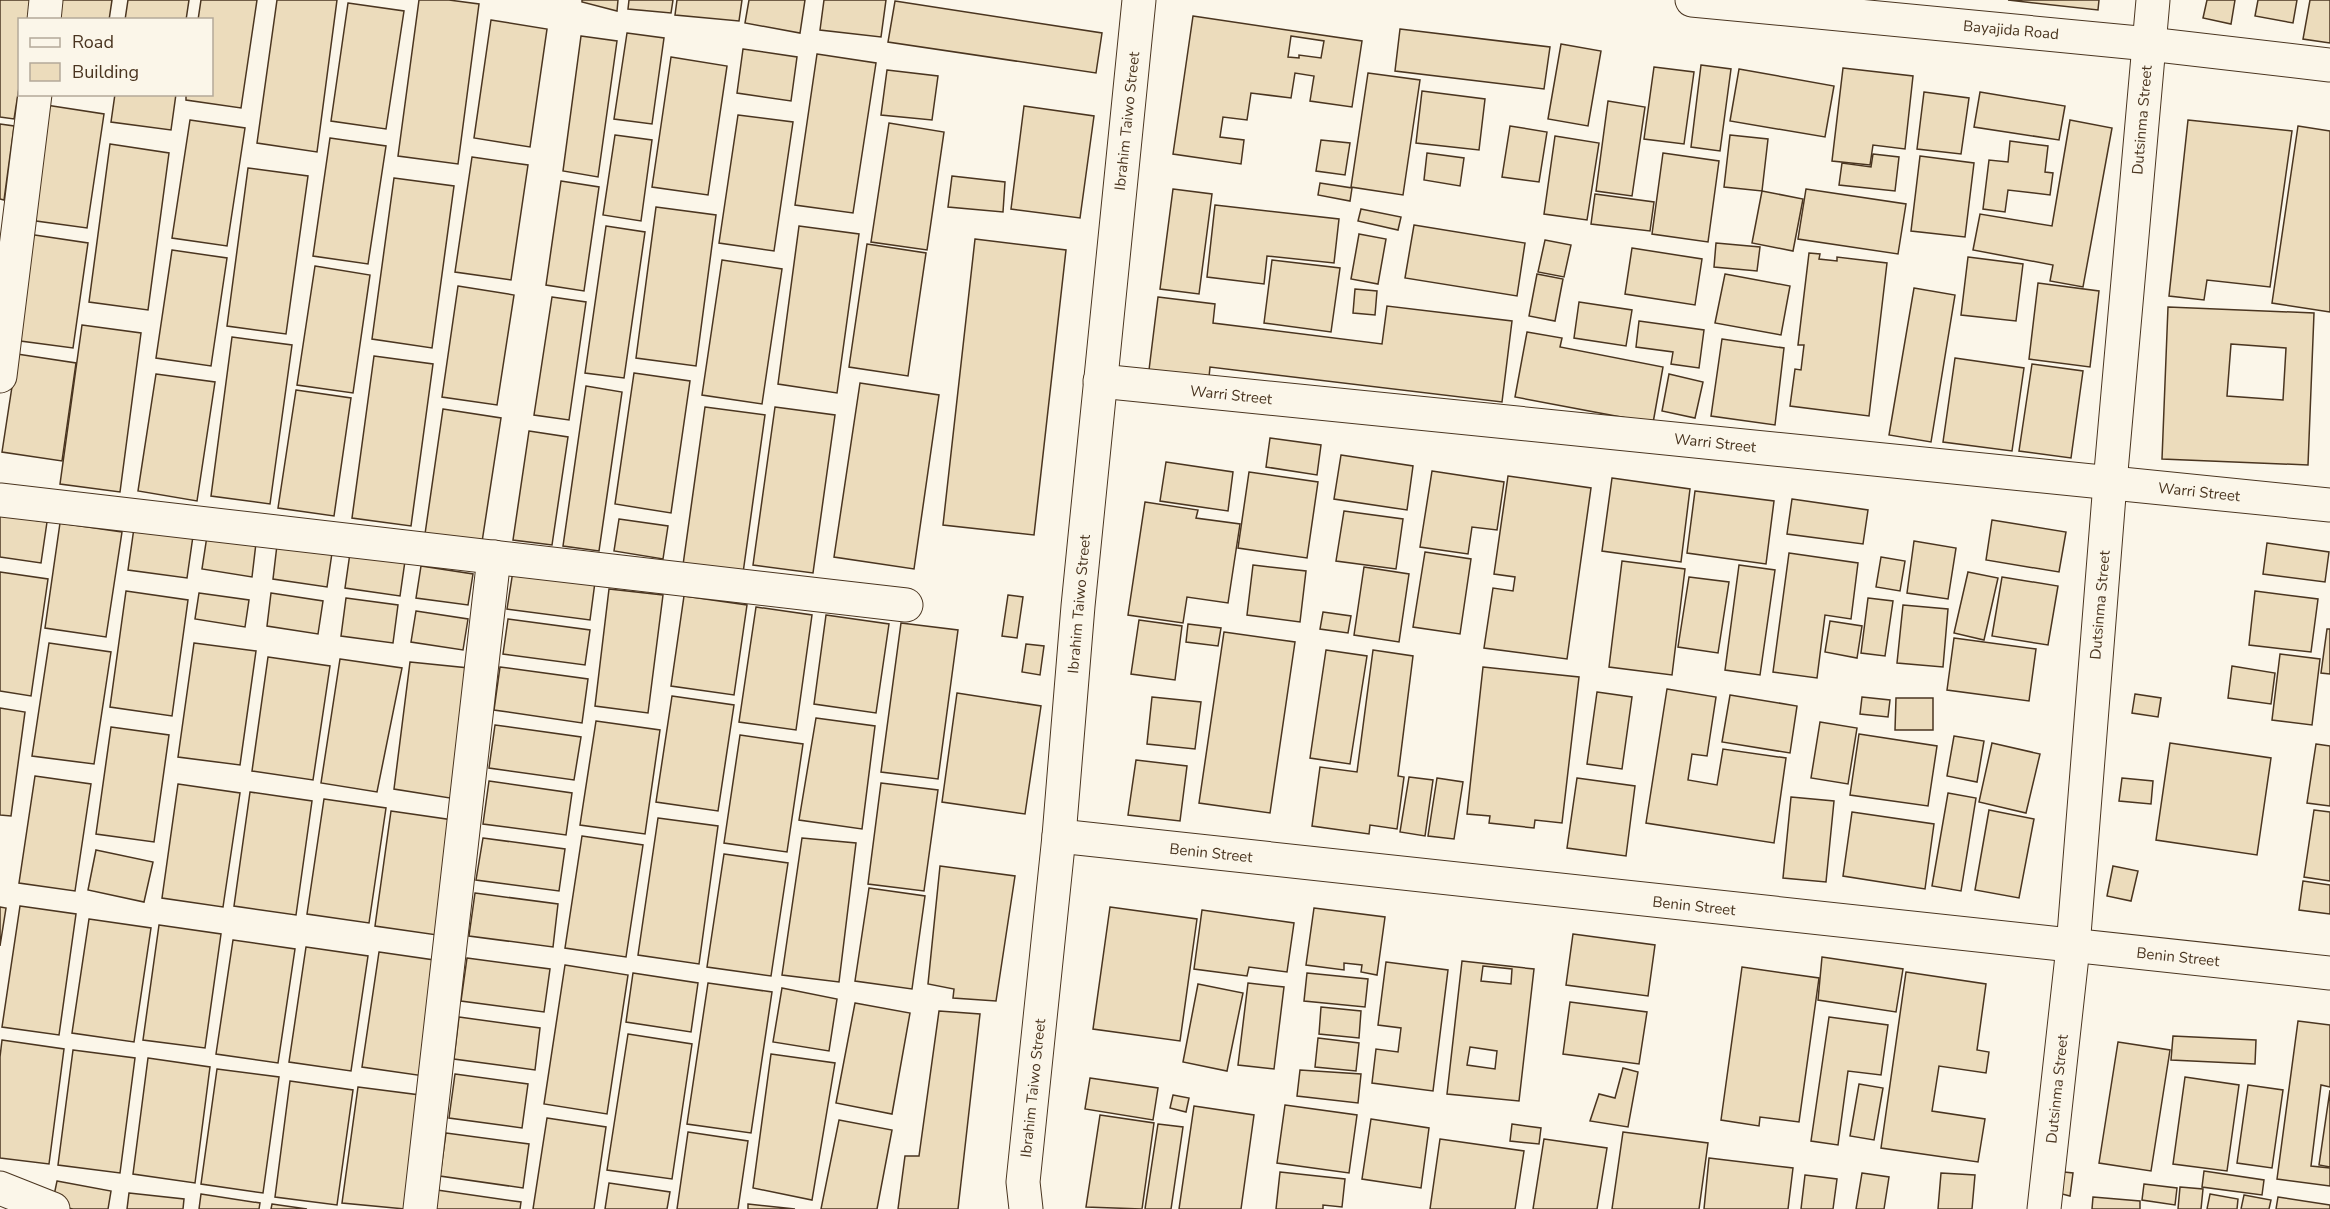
<svg xmlns="http://www.w3.org/2000/svg" width="2330" height="1209" viewBox="0 0 2330 1209" font-family="'Nunito Sans',sans-serif">
<style>
.building{fill:#ecdcbc;stroke:#4a3520;stroke-width:1.5;fill-rule:evenodd}
.lines{fill:none;stroke-linecap:round;stroke-linejoin:round}
.minor-casing{stroke:#4a3520;stroke-width:35}
.tertiary-casing{stroke:#4a3520;stroke-width:35}
.minor{stroke:#fbf6e9;stroke-width:33}
.tertiary{stroke:#fbf6e9;stroke-width:33}
.labels{text-anchor:middle;dominant-baseline:central;stroke-width:4.5;stroke-linejoin:round;paint-order:stroke}
.street-label{font-size:15px;fill:#4a3520;stroke:#fbf6e9}
</style>
<rect width="100%" height="100%" fill="#fbf6e9"/>
<g class="building">
<polygon points="0,0 30,0 28,20 20,20 20,81 14,119 0,117"/>
<polygon points="57,0 112,0 109,20 55,20"/>
<polygon points="128,0 189,0 186,20 125,20"/>
<polygon points="201,0 257,0 241,108 186,100 186,94 212,94 212,20 198,20"/>
<polygon points="277,0 337,0 317,152 257,143"/>
<polygon points="419,0 449,0 479,4 458,164 398,156"/>
<polygon points="582,0 618,0 617,11 582,2"/>
<polygon points="629,0 673,0 671,13 628,9"/>
<polygon points="677,0 742,0 739,21 675,15"/>
<polygon points="749,0 805,0 800,33 745,23"/>
<polygon points="824,0 886,0 881,37 820,30"/>
<polygon points="2008,0 2099,0 2098,10"/>
<polygon points="2207,0 2235,0 2231,24 2203,18"/>
<polygon points="2258,0 2297,0 2293,23 2255,16"/>
<polygon points="2310,0 2330,0 2330,43 2303,39"/>
<polygon points="895,1 1102,33 1096,73 888,42"/>
<polygon points="348,3 404,11 386,129 331,121"/>
<path d="M1193 16 1362 41 1352 107 1310 101 1314 76 1295 73 1291 98 1251 93 1247 120 1223 117 1220 137 1244 140 1241 164 1173 154ZM1291 36 1324 41 1321 58 1299 55V58L1288 57Z"/>
<polygon points="491,20 547,29 530,147 474,138"/>
<polygon points="1400,29 1550,47 1544,89 1395,71"/>
<polygon points="627,33 664,38 652,124 614,119"/>
<polygon points="581,36 617,41 598,177 563,171"/>
<polygon points="1561,44 1601,51 1588,126 1548,119"/>
<polygon points="743,49 797,57 791,101 737,93"/>
<polygon points="817,54 876,63 853,213 795,205"/>
<polygon points="671,57 727,66 708,195 652,187"/>
<polygon points="1701,65 1731,69 1720,151 1691,147"/>
<polygon points="1654,67 1694,72 1684,144 1644,139"/>
<polygon points="1843,68 1913,76 1905,149 1873,145 1870,165 1832,161"/>
<polygon points="1739,69 1834,86 1825,137 1730,121"/>
<polygon points="887,70 938,76 932,120 881,115"/>
<polygon points="1368,73 1420,80 1403,195 1351,187"/>
<polygon points="1422,91 1485,99 1479,150 1416,143"/>
<polygon points="1924,92 1969,98 1961,154 1917,149"/>
<polygon points="1980,92 2065,106 2059,140 1974,127"/>
<polygon points="115,94 176,94 171,130 111,122"/>
<polygon points="1608,101 1645,107 1632,196 1596,191"/>
<polygon points="46,105 104,114 87,228 29,220"/>
<polygon points="1024,106 1094,116 1080,218 1011,209"/>
<polygon points="738,115 793,122 774,251 719,243"/>
<polygon points="190,120 245,128 227,246 172,238"/>
<polygon points="2070,120 2112,128 2083,287 2050,281 2053,265 1973,250 1980,214 2052,226"/>
<polygon points="2188,120 2292,131 2270,287 2207,280 2204,300 2169,296"/>
<polygon points="889,123 944,132 927,250 871,242"/>
<polygon points="0,124 14,126 4,200 0,199"/>
<polygon points="1510,126 1547,132 1539,182 1502,177"/>
<polygon points="2298,126 2330,131 2330,312 2272,303"/>
<polygon points="615,135 652,140 641,221 603,215"/>
<polygon points="1730,135 1768,139 1762,191 1724,187"/>
<polygon points="1555,136 1599,143 1587,220 1544,214"/>
<polygon points="330,138 386,146 368,264 313,256"/>
<polygon points="1321,140 1350,143 1345,175 1316,171"/>
<polygon points="2010,141 2048,146 2045,172 2053,173 2050,195 2008,190 2005,212 1983,209 1989,160 2008,162"/>
<polygon points="110,144 169,153 148,310 89,302"/>
<polygon points="1427,153 1464,158 1460,186 1424,180"/>
<polygon points="1663,153 1719,161 1708,242 1652,234"/>
<polygon points="1873,154 1899,157 1895,191 1839,185 1842,163 1871,167"/>
<polygon points="1920,156 1974,163 1965,237 1911,231"/>
<polygon points="472,157 528,165 511,280 455,272"/>
<polygon points="248,168 308,176 286,334 227,326"/>
<polygon points="952,176 1005,182 1003,212 948,207"/>
<polygon points="394,178 454,186 432,348 372,339"/>
<polygon points="561,181 599,187 584,291 546,285"/>
<polygon points="1320,183 1352,188 1350,201 1318,195"/>
<polygon points="1173,189 1212,194 1199,294 1160,289"/>
<polygon points="1806,189 1906,204 1898,254 1798,239"/>
<polygon points="1762,191 1803,199 1793,251 1752,243"/>
<polygon points="1595,194 1654,202 1650,231 1591,224"/>
<polygon points="1215,205 1339,219 1334,263 1267,256 1264,284 1207,277"/>
<polygon points="656,207 716,215 696,366 636,358"/>
<polygon points="1361,209 1401,217 1398,230 1358,221"/>
<polygon points="1414,225 1525,243 1517,296 1405,278"/>
<polygon points="606,226 645,232 624,378 585,373"/>
<polygon points="799,226 859,234 837,393 778,384"/>
<polygon points="28,234 88,243 73,348 13,340"/>
<polygon points="1359,234 1386,239 1378,284 1351,279"/>
<polygon points="975,239 1066,250 1034,535 943,525"/>
<polygon points="1545,240 1571,245 1564,277 1538,272"/>
<polygon points="1716,243 1760,247 1757,271 1714,267"/>
<polygon points="867,244 926,253 908,376 849,367"/>
<polygon points="1632,248 1702,259 1695,305 1625,294"/>
<polygon points="172,250 227,258 211,366 156,358"/>
<polygon points="1809,253 1820,254 1819,259 1837,261 1837,257 1887,263 1869,416 1790,406 1795,369 1801,370 1804,345 1798,345"/>
<polygon points="1968,257 2023,264 2016,321 1961,315"/>
<polygon points="722,260 782,269 762,404 702,395"/>
<polygon points="1272,260 1340,268 1331,332 1264,323"/>
<polygon points="315,266 370,275 353,393 297,385"/>
<polygon points="1537,274 1563,279 1555,321 1529,316"/>
<polygon points="1725,274 1790,286 1781,335 1715,323"/>
<polygon points="2038,283 2099,291 2090,367 2029,359"/>
<polygon points="458,286 514,295 497,405 442,397"/>
<polygon points="1914,288 1955,295 1931,442 1889,435"/>
<polygon points="1355,289 1377,291 1375,315 1353,313"/>
<polygon points="552,297 586,302 569,420 534,415"/>
<polygon points="1158,297 1215,304 1213,323 1382,344 1387,306 1512,321 1502,402 1210,367 1209,377 1149,370"/>
<polygon points="1579,302 1632,310 1626,346 1574,338"/>
<path d="M2168 307 2314 313 2308 465 2162 459ZM2231 344 2286 348 2283 400 2227 396Z"/>
<polygon points="1639,321 1704,330 1699,368 1671,364 1673,352 1636,347"/>
<polygon points="82,325 141,333 120,492 60,484"/>
<polygon points="1527,332 1562,338 1560,347 1663,367 1653,423 1515,397"/>
<polygon points="232,337 292,345 270,504 211,496"/>
<polygon points="1722,339 1784,348 1775,425 1711,416"/>
<polygon points="17,354 76,363 62,461 2,452"/>
<polygon points="374,356 433,364 411,526 352,518"/>
<polygon points="1955,358 2024,368 2012,451 1943,442"/>
<polygon points="2032,364 2083,371 2071,458 2019,451"/>
<polygon points="634,373 690,381 671,513 615,504"/>
<polygon points="156,374 215,382 197,501 138,491"/>
<polygon points="1669,374 1703,382 1695,418 1662,411"/>
<polygon points="860,383 939,395 914,569 834,557"/>
<polygon points="586,386 622,392 599,551 563,546"/>
<polygon points="296,390 351,398 334,516 278,508"/>
<polygon points="705,407 765,415 743,573 683,565"/>
<polygon points="775,407 835,415 813,573 753,565"/>
<polygon points="443,409 501,418 482,542 425,534"/>
<polygon points="529,431 568,437 552,545 513,540"/>
<polygon points="1270,438 1321,445 1317,475 1266,467"/>
<polygon points="1341,455 1413,466 1407,510 1334,499"/>
<polygon points="1166,462 1233,472 1228,511 1160,501"/>
<polygon points="1432,471 1504,482 1497,530 1472,527 1468,554 1420,547"/>
<polygon points="1249,472 1318,482 1307,558 1238,548"/>
<polygon points="1508,476 1591,488 1567,659 1484,648 1493,588 1513,591 1515,577 1494,574"/>
<polygon points="1612,478 1690,489 1681,562 1602,551"/>
<polygon points="1695,491 1774,501 1766,564 1687,553"/>
<polygon points="1792,499 1868,510 1863,544 1787,534"/>
<polygon points="1145,502 1198,510 1196,518 1240,524 1228,603 1187,597 1183,623 1128,615"/>
<polygon points="1344,511 1403,519 1396,569 1336,561"/>
<polygon points="0,515 47,522 41,563 0,557"/>
<polygon points="619,519 668,526 663,559 614,551"/>
<polygon points="1992,520 2066,532 2059,572 1986,560"/>
<polygon points="60,523 122,532 106,637 45,628"/>
<polygon points="134,528 193,536 187,578 128,570"/>
<polygon points="207,536 256,543 252,577 202,569"/>
<polygon points="1914,541 1956,548 1948,599 1907,593"/>
<polygon points="2267,543 2329,552 2325,582 2263,574"/>
<polygon points="277,545 332,553 327,587 273,579"/>
<polygon points="1425,552 1471,559 1460,634 1413,627"/>
<polygon points="350,553 405,561 400,596 345,588"/>
<polygon points="1789,553 1858,563 1851,619 1825,615 1817,678 1773,672"/>
<polygon points="1881,557 1905,561 1900,591 1876,587"/>
<polygon points="1622,561 1685,569 1672,675 1609,667"/>
<polygon points="1253,565 1306,571 1300,622 1247,615"/>
<polygon points="1739,565 1775,570 1760,675 1725,670"/>
<polygon points="421,566 473,574 468,605 416,598"/>
<polygon points="1364,567 1409,574 1399,642 1354,635"/>
<polygon points="513,571 595,582 590,620 507,609"/>
<polygon points="0,572 48,579 31,696 0,691"/>
<polygon points="1968,572 1998,578 1984,640 1954,633"/>
<polygon points="1689,577 1729,582 1718,653 1678,647"/>
<polygon points="2002,577 2058,586 2048,645 1992,636"/>
<polygon points="609,589 663,595 648,713 595,706"/>
<polygon points="126,591 188,600 172,716 110,707"/>
<polygon points="2255,591 2318,599 2311,652 2249,645"/>
<polygon points="199,593 249,600 245,627 195,619"/>
<polygon points="271,593 323,601 318,634 267,626"/>
<polygon points="1008,595 1023,597 1017,638 1002,636"/>
<polygon points="684,596 747,605 734,695 671,686"/>
<polygon points="346,598 398,605 393,643 341,636"/>
<polygon points="1868,598 1893,601 1885,656 1861,653"/>
<polygon points="1903,605 1948,609 1943,667 1897,663"/>
<polygon points="756,607 812,615 796,730 739,722"/>
<polygon points="416,611 468,619 463,650 411,642"/>
<polygon points="1323,612 1351,616 1348,633 1320,629"/>
<polygon points="826,615 889,624 876,713 814,704"/>
<polygon points="508,619 590,630 585,665 503,654"/>
<polygon points="1139,620 1182,626 1175,680 1131,674"/>
<polygon points="1830,621 1862,626 1857,658 1825,652"/>
<polygon points="901,623 958,630 938,779 881,772"/>
<polygon points="1188,624 1221,628 1218,646 1186,642"/>
<polygon points="2327,629 2330,629 2330,674 2321,673"/>
<polygon points="1224,632 1295,642 1270,813 1199,803"/>
<polygon points="1954,638 2036,649 2029,701 1947,690"/>
<polygon points="49,643 111,652 94,764 32,756"/>
<polygon points="194,643 256,651 240,765 178,757"/>
<polygon points="1026,644 1044,646 1040,675 1022,672"/>
<polygon points="1326,650 1367,656 1350,764 1310,758"/>
<polygon points="1373,650 1413,656 1398,776 1404,777 1397,829 1370,825 1369,834 1312,826 1320,767 1357,772"/>
<polygon points="2280,654 2320,659 2312,725 2272,720"/>
<polygon points="268,657 330,666 313,780 252,771"/>
<polygon points="340,659 402,668 377,792 321,783"/>
<polygon points="410,662 469,668 456,799 394,789"/>
<polygon points="2232,666 2275,673 2271,704 2228,698"/>
<polygon points="500,667 588,679 582,723 494,710"/>
<polygon points="1483,667 1579,677 1562,823 1535,820 1534,828 1489,823 1490,816 1467,814"/>
<polygon points="1667,689 1716,697 1707,756 1692,754 1688,780 1717,785 1723,749 1786,758 1774,843 1646,823"/>
<polygon points="1597,692 1632,697 1622,769 1587,764"/>
<polygon points="957,693 1041,706 1025,814 942,802"/>
<polygon points="2135,694 2161,698 2158,717 2132,713"/>
<polygon points="1730,695 1797,706 1790,753 1722,742"/>
<polygon points="672,696 734,705 718,811 656,802"/>
<polygon points="1152,697 1201,702 1195,749 1147,744"/>
<polygon points="1862,697 1890,700 1888,717 1860,714"/>
<polygon points="1896,698 1933,698 1933,730 1895,730"/>
<polygon points="0,708 25,712 11,816 0,815"/>
<polygon points="816,718 875,726 862,829 799,820"/>
<polygon points="596,721 660,730 645,834 580,825"/>
<polygon points="1820,722 1857,728 1848,784 1811,778"/>
<polygon points="495,725 581,737 574,780 489,768"/>
<polygon points="111,727 169,735 154,842 96,834"/>
<polygon points="1859,734 1937,746 1928,806 1850,795"/>
<polygon points="740,735 803,744 787,852 724,843"/>
<polygon points="1954,736 1984,741 1977,782 1947,776"/>
<polygon points="1992,743 2040,754 2026,813 1979,802"/>
<polygon points="2170,743 2271,758 2257,855 2156,840"/>
<polygon points="2316,744 2330,746 2330,806 2307,803"/>
<polygon points="1136,760 1187,766 1180,821 1128,815"/>
<polygon points="35,776 91,784 75,891 19,883"/>
<polygon points="1409,777 1433,780 1425,836 1400,832"/>
<polygon points="1437,778 1463,782 1454,839 1428,836"/>
<polygon points="1577,778 1635,786 1626,856 1567,848"/>
<polygon points="2122,778 2153,781 2151,804 2119,801"/>
<polygon points="489,781 572,793 566,835 483,824"/>
<polygon points="881,783 938,790 924,891 868,884"/>
<polygon points="178,784 240,793 223,907 162,898"/>
<polygon points="250,792 312,801 296,915 234,906"/>
<polygon points="1948,793 1976,798 1961,891 1932,886"/>
<polygon points="1791,797 1834,801 1826,882 1783,878"/>
<polygon points="324,799 386,808 369,923 307,914"/>
<polygon points="1989,810 2034,819 2019,898 1975,890"/>
<polygon points="2314,810 2330,812 2330,881 2304,877"/>
<polygon points="391,811 453,820 437,935 375,926"/>
<polygon points="1852,812 1934,824 1925,889 1843,876"/>
<polygon points="658,818 718,826 699,964 638,955"/>
<polygon points="582,836 643,845 626,957 565,948"/>
<polygon points="483,838 565,849 559,891 476,880"/>
<polygon points="802,838 856,843 839,982 782,975"/>
<polygon points="96,850 153,862 144,902 88,890"/>
<polygon points="724,854 788,863 771,976 707,967"/>
<polygon points="940,866 1015,876 996,1001 953,998 954,989 928,984"/>
<polygon points="2113,866 2138,871 2131,901 2107,896"/>
<polygon points="2303,881 2330,885 2330,914 2299,910"/>
<polygon points="869,888 925,896 912,989 855,981"/>
<polygon points="475,893 558,904 553,947 469,936"/>
<polygon points="20,906 76,914 59,1035 2,1027"/>
<polygon points="0,907 6,908 0,946"/>
<polygon points="1110,907 1197,919 1180,1041 1093,1029"/>
<polygon points="1314,908 1385,917 1377,975 1361,972 1362,965 1344,963 1344,970 1306,965"/>
<polygon points="1202,910 1294,923 1287,972 1249,967 1247,976 1194,969"/>
<polygon points="89,919 151,928 134,1042 72,1033"/>
<polygon points="159,925 221,934 205,1048 143,1040"/>
<polygon points="1573,934 1655,945 1648,996 1566,985"/>
<polygon points="233,940 295,949 278,1063 216,1054"/>
<polygon points="306,947 368,956 351,1071 289,1062"/>
<polygon points="379,952 441,961 424,1076 362,1067"/>
<polygon points="1822,957 1903,969 1896,1012 1818,1000"/>
<polygon points="467,958 550,969 544,1012 461,1001"/>
<path d="M1462 961 1534 969 1519 1101 1447 1094ZM1483 966 1512 969 1511 984 1481 981ZM1470 1047 1497 1051 1495 1069 1467 1065Z"/>
<polygon points="1386,962 1448,970 1433,1091 1372,1083 1376,1049 1398,1052 1401,1028 1378,1025"/>
<polygon points="565,965 628,975 607,1114 544,1104"/>
<polygon points="1742,967 1819,978 1799,1122 1760,1117 1759,1126 1721,1120"/>
<polygon points="1906,972 1986,984 1977,1050 1989,1052 1986,1073 1939,1066 1932,1111 1985,1119 1978,1162 1881,1148"/>
<polygon points="633,973 698,983 691,1032 626,1022"/>
<polygon points="1307,973 1368,979 1365,1007 1304,1001"/>
<polygon points="708,983 772,992 751,1133 687,1124"/>
<polygon points="1248,983 1284,987 1274,1069 1238,1065"/>
<polygon points="1198,984 1243,993 1227,1071 1183,1062"/>
<polygon points="782,988 837,999 829,1051 773,1042"/>
<polygon points="1570,1002 1647,1012 1639,1064 1563,1054"/>
<polygon points="855,1003 910,1013 892,1114 836,1103"/>
<polygon points="1321,1007 1361,1011 1359,1038 1319,1034"/>
<polygon points="939,1011 980,1014 958,1209 898,1209 905,1156 919,1156"/>
<polygon points="459,1017 540,1028 535,1070 454,1059"/>
<polygon points="1829,1017 1888,1025 1881,1075 1848,1071 1838,1145 1811,1141"/>
<polygon points="2298,1021 2330,1025 2330,1087 2321,1085 2311,1166 2330,1168 2330,1186 2277,1179"/>
<polygon points="628,1034 692,1044 672,1179 607,1170"/>
<polygon points="2173,1036 2256,1040 2255,1064 2171,1060"/>
<polygon points="1318,1038 1359,1043 1356,1071 1315,1067"/>
<polygon points="2,1040 64,1049 49,1164 0,1158 0,1057"/>
<polygon points="2118,1042 2170,1050 2151,1171 2099,1163"/>
<polygon points="73,1050 135,1058 120,1173 58,1165"/>
<polygon points="771,1054 835,1063 812,1200 753,1188"/>
<polygon points="148,1058 210,1067 195,1183 133,1174"/>
<polygon points="1623,1068 1638,1072 1628,1127 1590,1121 1599,1094 1615,1098"/>
<polygon points="217,1069 279,1077 263,1193 201,1184"/>
<polygon points="1300,1070 1361,1074 1358,1103 1297,1096"/>
<polygon points="455,1074 528,1084 522,1128 449,1118"/>
<polygon points="2185,1077 2239,1085 2227,1171 2173,1164"/>
<polygon points="1090,1078 1158,1088 1153,1120 1085,1109"/>
<polygon points="290,1081 353,1090 337,1205 275,1197"/>
<polygon points="1859,1084 1883,1088 1874,1140 1850,1136"/>
<polygon points="2248,1085 2283,1090 2272,1168 2237,1163"/>
<polygon points="358,1087 420,1095 405,1209 342,1203"/>
<polygon points="2330,1090 2330,1167 2319,1165"/>
<polygon points="1173,1095 1189,1098 1186,1112 1170,1108"/>
<polygon points="1285,1105 1357,1115 1349,1173 1277,1163"/>
<polygon points="1194,1106 1254,1115 1241,1209 1179,1209"/>
<polygon points="1100,1115 1154,1123 1142,1209 1086,1207"/>
<polygon points="547,1118 606,1127 594,1209 533,1209"/>
<polygon points="1371,1119 1429,1128 1421,1188 1362,1179"/>
<polygon points="839,1120 892,1130 877,1209 821,1209"/>
<polygon points="1158,1124 1183,1127 1171,1209 1145,1209"/>
<polygon points="1512,1124 1541,1128 1539,1144 1510,1141"/>
<polygon points="688,1132 748,1141 738,1209 677,1209"/>
<polygon points="1623,1132 1708,1143 1699,1209 1612,1209"/>
<polygon points="446,1133 529,1144 523,1188 440,1176"/>
<polygon points="1440,1139 1524,1151 1515,1209 1430,1209"/>
<polygon points="1544,1139 1607,1148 1597,1209 1533,1209"/>
<polygon points="1709,1158 1793,1168 1788,1209 1704,1209"/>
<polygon points="2204,1171 2264,1180 2262,1195 2202,1187"/>
<polygon points="1280,1172 1345,1179 1342,1207 1323,1205 1323,1209 1276,1209"/>
<polygon points="2064,1172 2073,1173 2070,1196 2062,1194"/>
<polygon points="1862,1173 1889,1177 1884,1209 1856,1209"/>
<polygon points="1941,1173 1975,1175 1972,1209 1938,1209"/>
<polygon points="1805,1175 1837,1179 1833,1209 1801,1209"/>
<polygon points="57,1181 111,1191 108,1209 73,1209 52,1205"/>
<polygon points="609,1183 670,1192 667,1209 605,1209"/>
<polygon points="2144,1184 2177,1188 2175,1205 2142,1200"/>
<polygon points="2180,1187 2203,1189 2201,1209 2178,1209"/>
<polygon points="437,1190 521,1202 520,1209 435,1209"/>
<polygon points="129,1193 184,1199 183,1209 127,1209"/>
<polygon points="201,1194 260,1203 259,1209 199,1209"/>
<polygon points="2210,1194 2238,1199 2237,1209 2207,1209"/>
<polygon points="2244,1195 2271,1200 2269,1209 2241,1209"/>
<polygon points="2093,1197 2140,1201 2140,1209 2092,1209"/>
<polygon points="2278,1197 2330,1205 2330,1209 2276,1209"/>
<polygon points="272,1204 307,1209 271,1209"/>
<polygon points="748,1204 795,1209 748,1209"/>
</g>
<g class="lines">
<defs>
<g id="minor">
<polyline points="1692,0 2149,44 2330,65"/>
<polyline points="44,20 46,0"/>
<polyline points="0,376 35,94"/>
<polyline points="1100,381 2330,505"/>
<polyline points="0,500 906,605"/>
<polyline points="1059,836 2330,973"/>
<polyline points="0,1188 53,1209"/>
<polyline points="420,1209 494,557"/>
<polyline points="1026,1209 1023,1182 1059,836 1078,606 1139,0"/>
</g>
<polyline id="tertiary" points="2044,1209 2073,947 2110,483 2153,0"/>
</defs>
<use href="#minor" class="minor-casing"/>
<use href="#tertiary" class="tertiary-casing"/>
<use href="#minor" class="minor"/>
<use href="#tertiary" class="tertiary"/>
</g>
<g class="labels">
<g class="street-label">
<text transform="translate(2011 30) rotate(5)">Bayajida Road</text>
<text transform="translate(2142 120) rotate(-85)">Dutsinma Street</text>
<text transform="translate(1127 121) rotate(-84)">Ibrahim Taiwo Street</text>
<text transform="translate(1231 395) rotate(6)">Warri Street</text>
<text transform="translate(1715 443) rotate(6)">Warri Street</text>
<text transform="translate(2199 492) rotate(6)">Warri Street</text>
<text transform="translate(1079 604) rotate(-85)">Ibrahim Taiwo Street</text>
<text transform="translate(2100 605) rotate(-85)">Dutsinma Street</text>
<text transform="translate(1211 853) rotate(6)">Benin Street</text>
<text transform="translate(1694 906) rotate(6)">Benin Street</text>
<text transform="translate(2178 957) rotate(6)">Benin Street</text>
<text transform="translate(1033 1088) rotate(-84)">Ibrahim Taiwo Street</text>
<text transform="translate(2057 1089) rotate(-84)">Dutsinma Street</text>
</g>
</g>
<rect x="18" y="18" width="195" height="78" fill="#fbf6e9" stroke="#b4a999" stroke-width="1.5"/>
<rect x="30" y="38" width="30" height="9" fill="#fbf6e9" stroke="#b4a999" stroke-width="1.5"/>
<text x="72" y="48" font-size="18" fill="#4a3520">Road</text>
<rect x="30" y="63" width="30" height="18" fill="#ecdcbc" stroke="#b4a999" stroke-width="1.5"/>
<text x="72" y="78" font-size="18" fill="#4a3520">Building</text>
</svg>
